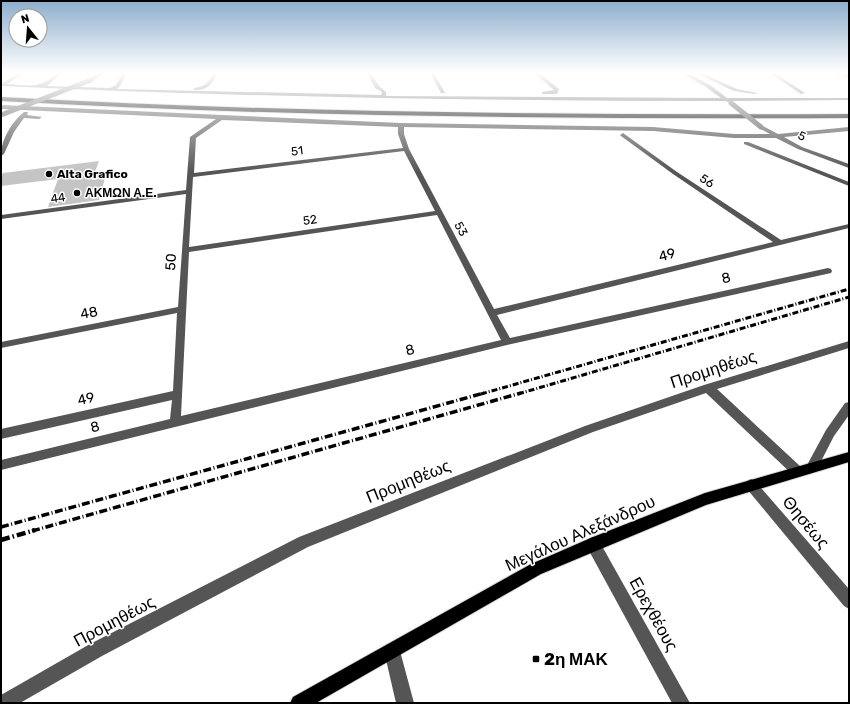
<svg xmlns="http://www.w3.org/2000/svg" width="850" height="704" viewBox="0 0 850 704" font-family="Rubik,sans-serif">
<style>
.building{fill:#c4c4c4}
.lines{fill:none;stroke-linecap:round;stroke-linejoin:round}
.major-casing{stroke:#dbdbdb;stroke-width:2}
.highway-casing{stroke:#dbdbdb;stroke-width:2}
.minor{fill:#555;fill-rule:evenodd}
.major{fill:#000;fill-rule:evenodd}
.highway{fill:#000;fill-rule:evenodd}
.rail-far2{stroke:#000;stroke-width:3;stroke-dasharray:6 2 1 2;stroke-linecap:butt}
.rail-far1{stroke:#000;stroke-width:3.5;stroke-dasharray:8 2.5 1 2.5;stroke-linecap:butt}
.rail{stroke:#000;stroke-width:4.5;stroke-dasharray:9 3 1.5 3;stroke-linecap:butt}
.minor-bridge{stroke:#555;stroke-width:5}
.poi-dot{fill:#000;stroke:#fff;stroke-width:1.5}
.labels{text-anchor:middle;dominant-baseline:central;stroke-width:3;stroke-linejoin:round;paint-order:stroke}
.far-street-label{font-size:12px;fill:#000;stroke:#fff}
.far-poi-label{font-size:12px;font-weight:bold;fill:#000;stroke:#fff;text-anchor:start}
.street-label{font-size:14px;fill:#000;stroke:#fff}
.near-street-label{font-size:17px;fill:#000;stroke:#fff}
.near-poi-label{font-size:17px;font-weight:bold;fill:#000;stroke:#fff;text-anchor:start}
</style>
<rect width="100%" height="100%" fill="#fff"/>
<polygon class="building" points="99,161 92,180 105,178 99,200 48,207 58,179 1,186 1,177 3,173"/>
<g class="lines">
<defs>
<polygon id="major" points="849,452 849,462 706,505 541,574 316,703 290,703 293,697 531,564 593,537 705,493"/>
<path id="highway" d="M1 97C284 113 566 115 849 114V118C566 119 284 117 1 101Z"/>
</defs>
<use href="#major" class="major-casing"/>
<use href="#highway" class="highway-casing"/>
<g class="minor">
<path d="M19 73H24L7 84C30 85 39 90 57 73H62L47 86 110 88 116 85 123 73H127L120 86 117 89 381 95 382 92 375 88 367 73H371L379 86 386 92V96L721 98 706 87 681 73H687L710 85 727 98H849V100L730 101 728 102 725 101C483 101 242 97 1 86V84Z"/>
<polygon points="100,73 105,73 93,81 89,81 89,79"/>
<path d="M213 73H217C213 84 207 91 194 90V88C205 86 209 83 213 73Z"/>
<polygon points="430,73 434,73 445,93 441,93"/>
<polygon points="534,73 539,73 559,89 557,94 542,94 542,92 554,90"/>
<polygon points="695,73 701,73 737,89 757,93 755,94 734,91"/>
<polygon points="770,73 775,73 805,93 801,94"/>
<polygon points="835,73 849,76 849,78 835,74"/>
<path d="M1 105 401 123 653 127 734 134H770L759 128 758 127 761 125 778 134 849 127V131L784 137 802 147 849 164V168L798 149 776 138H734L653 131 404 127V134L409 149 494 309 773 242 673 174 621 136 620 135 623 133 677 172 781 240 849 224V228L497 315 510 338 828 268 831 269 832 271 831 273 507 345 1 470V460L170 419 172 400 1 439V429L173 391 177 313 1 348V342L178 307 186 194 1 219V215L186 190 190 137 216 119 1 109ZM222 120 398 127V134L403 148 194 173 196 138ZM404 151 435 211 189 247 193 177ZM437 215 501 340 181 416 189 252Z"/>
<path d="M24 112H28L27 115 42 117 39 119 24 118 14 132 4 154 1 156C1 139 12 122 24 112Z"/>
<polygon points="744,142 748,142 849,182 849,186 744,144"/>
<polygon points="849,341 849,348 717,389 801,467 803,471 801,475 797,477 793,475 706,393 593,432 308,547 102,656 20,703 1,703 1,695 90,644 299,537 585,426 704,385"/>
<polygon points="849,402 849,415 834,436 816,471 812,472 808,471 806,467 826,430 845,403"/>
<polygon points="751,479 755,481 849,589 849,609 844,606 747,489 745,485 747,481"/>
<polygon points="593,537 598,539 690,703 672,703 588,549 586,544 588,539"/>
<polygon points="392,643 398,645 400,651 414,703 396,703 384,651 386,645"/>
</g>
<use href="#major" class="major"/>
<use href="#highway" class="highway"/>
<g class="rail-far2">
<polyline points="481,394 849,289"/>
<polyline points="518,394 849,297"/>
</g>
<g class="rail-far1">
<polyline points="1,527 484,393"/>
<polyline points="32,531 521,393"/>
</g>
<polyline class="rail" points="1,540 35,530"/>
<g class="minor-bridge">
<polyline points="731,103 761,127"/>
<polyline points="1,115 91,80"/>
</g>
</g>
<linearGradient id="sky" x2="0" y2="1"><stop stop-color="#8cadcc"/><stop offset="0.42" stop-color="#fff"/><stop offset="1" stop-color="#fff" stop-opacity="0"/></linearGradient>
<rect width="850" height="172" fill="url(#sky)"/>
<g class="poi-dot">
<circle cx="49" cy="174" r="4"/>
<circle cx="77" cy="193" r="4"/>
<rect x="532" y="655" width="8" height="8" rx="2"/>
</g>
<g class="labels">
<g class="far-street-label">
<text transform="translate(802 136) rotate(24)">5</text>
<text transform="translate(297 151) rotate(-7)">51</text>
<text transform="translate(707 181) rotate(34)">56</text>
<text transform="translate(58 198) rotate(-8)">44</text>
<text transform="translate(310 220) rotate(-8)">52</text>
<text transform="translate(461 229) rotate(62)">53</text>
</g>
<g class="far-poi-label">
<text x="57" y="174">Alta Grafico</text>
<text x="85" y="193">ΑΚΜΩΝ Α.Ε.</text>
</g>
<g class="street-label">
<text transform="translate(667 255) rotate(-14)">49</text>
<text transform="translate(171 262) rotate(-87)">50</text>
<text transform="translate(726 278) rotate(-13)">8</text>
<text transform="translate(89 313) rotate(-11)">48</text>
<text transform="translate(410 350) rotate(-14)">8</text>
<text transform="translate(86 399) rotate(-13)">49</text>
<text transform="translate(95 427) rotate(-14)">8</text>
</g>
<g class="near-street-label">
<text transform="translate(713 369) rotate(-18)">Προμηθέως</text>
<text transform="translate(408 481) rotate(-22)">Προμηθέως</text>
<text transform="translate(806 522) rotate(50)">Θησέως</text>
<text transform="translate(580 533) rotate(-24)">Μεγάλου Αλεξάνδρου</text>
<text transform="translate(654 614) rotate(61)">Ερεχθέους</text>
<text transform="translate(114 621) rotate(-28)">Προμηθέως</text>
</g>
<g class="near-poi-label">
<text x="544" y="659">2η ΜΑΚ</text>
</g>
</g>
<rect width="850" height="704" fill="none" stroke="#000000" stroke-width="4"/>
<g transform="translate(28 28) rotate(343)"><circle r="19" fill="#ffffff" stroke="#999999"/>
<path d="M0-3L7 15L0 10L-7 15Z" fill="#000000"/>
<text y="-6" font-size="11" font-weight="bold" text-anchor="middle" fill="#000000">N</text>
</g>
</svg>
